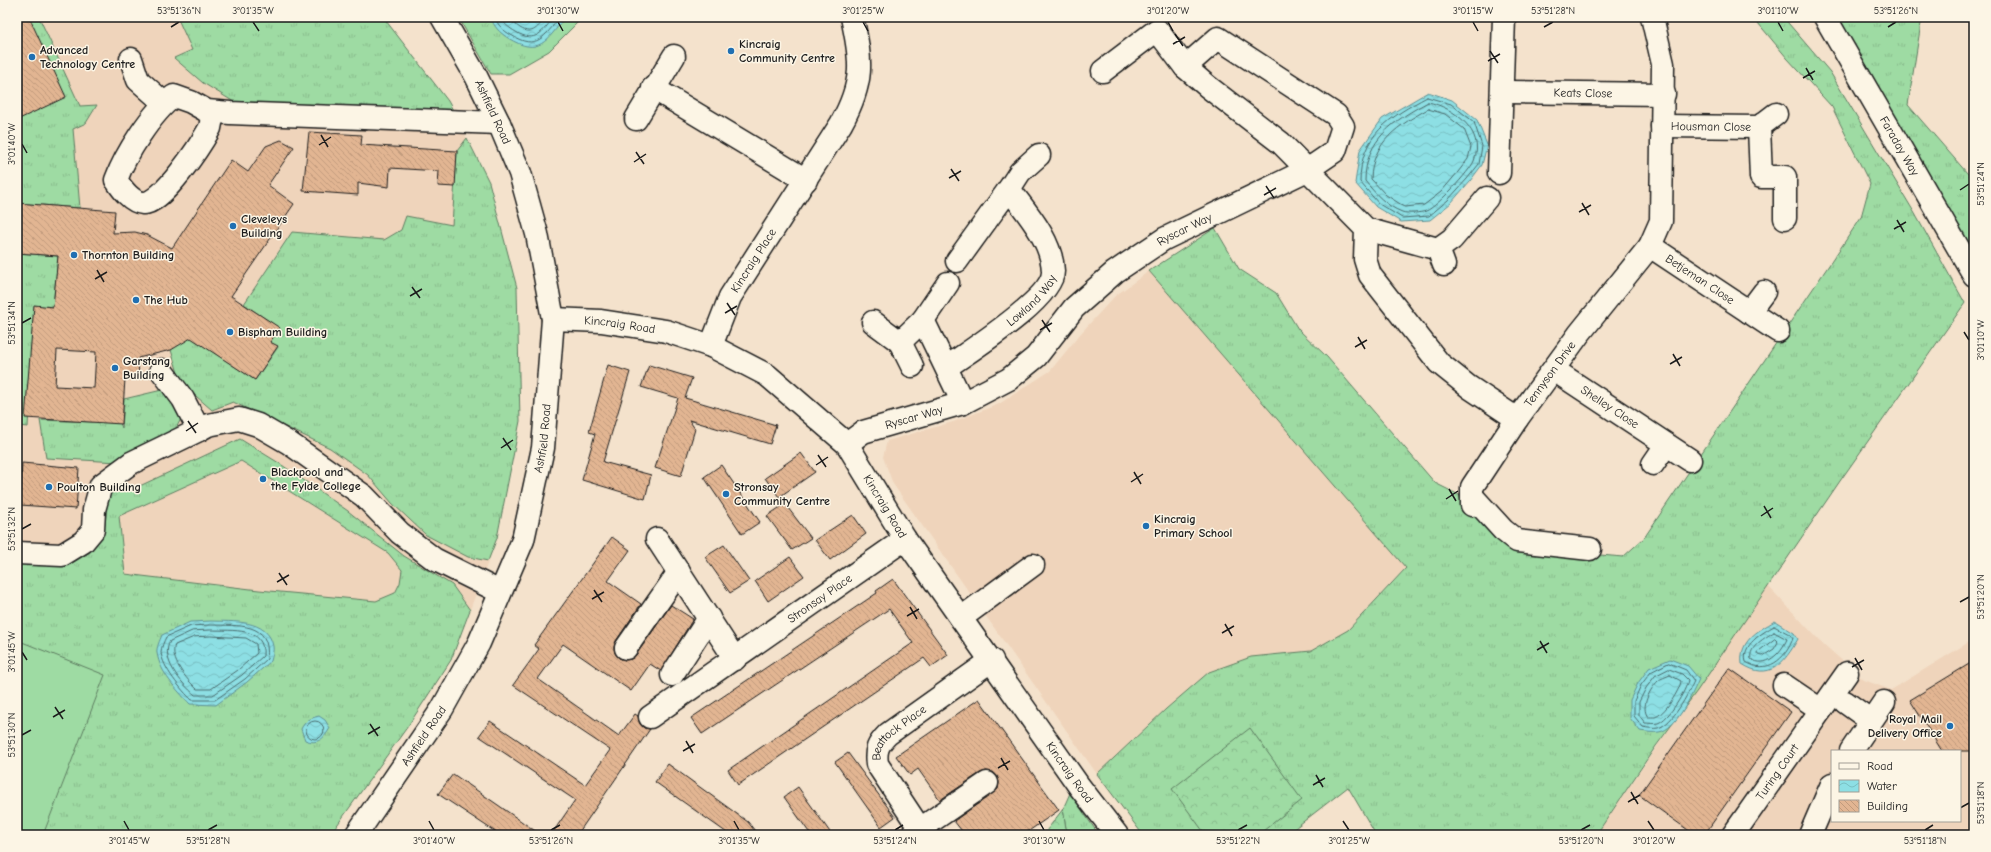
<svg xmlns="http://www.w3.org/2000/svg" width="1991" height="852" viewBox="0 0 1991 852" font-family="'Comic Neue',sans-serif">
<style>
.built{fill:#efd4bb;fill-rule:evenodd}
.grass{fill:url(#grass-tufts);stroke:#5d7c60;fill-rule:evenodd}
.forest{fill:url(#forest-crowns);stroke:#5d7c60}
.garden{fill:#9edba3;stroke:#5d7c60}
.water{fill:url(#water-waves);stroke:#609194}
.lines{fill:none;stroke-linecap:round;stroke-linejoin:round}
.shore{stroke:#496a6c;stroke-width:1}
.building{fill:url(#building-back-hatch);stroke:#1c1c1c;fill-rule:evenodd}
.minor-casing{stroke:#1c1c1c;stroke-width:25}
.minor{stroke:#fcf5e5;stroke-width:22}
.ticks{fill:none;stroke:#1c1c1c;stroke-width:1.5}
.poi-dot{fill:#1f6fb2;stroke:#fcf5e5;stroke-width:1.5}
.labels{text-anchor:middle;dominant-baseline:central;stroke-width:3;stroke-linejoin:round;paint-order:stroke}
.poi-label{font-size:12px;font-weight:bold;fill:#1c1c1c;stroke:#fcf5e5;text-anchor:start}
.street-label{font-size:12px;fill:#1c1c1c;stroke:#fcf5e5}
.neatline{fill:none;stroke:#1c1c1c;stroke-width:1.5}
.ticks-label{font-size:10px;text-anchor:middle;fill:#1c1c1c}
</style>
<defs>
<pattern id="grass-tufts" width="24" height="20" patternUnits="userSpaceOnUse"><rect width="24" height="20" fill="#9edba3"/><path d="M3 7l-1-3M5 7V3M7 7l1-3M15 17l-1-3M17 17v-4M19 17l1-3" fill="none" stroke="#88bb8c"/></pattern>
<pattern id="forest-crowns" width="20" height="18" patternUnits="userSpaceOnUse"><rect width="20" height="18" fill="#9edba3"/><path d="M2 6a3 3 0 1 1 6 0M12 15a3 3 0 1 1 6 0" fill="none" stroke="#88bb8c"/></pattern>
<pattern id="water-waves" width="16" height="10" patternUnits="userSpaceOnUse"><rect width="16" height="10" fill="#8ddfe4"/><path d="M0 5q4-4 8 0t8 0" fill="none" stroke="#79bfc3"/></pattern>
<pattern id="building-back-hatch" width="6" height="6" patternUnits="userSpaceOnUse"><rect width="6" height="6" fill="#e2b592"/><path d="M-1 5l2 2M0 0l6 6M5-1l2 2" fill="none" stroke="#c19b7d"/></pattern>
</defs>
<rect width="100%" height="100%" fill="#f4e2cc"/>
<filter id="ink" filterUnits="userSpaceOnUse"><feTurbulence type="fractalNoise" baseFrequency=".025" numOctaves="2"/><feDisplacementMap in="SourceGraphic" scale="8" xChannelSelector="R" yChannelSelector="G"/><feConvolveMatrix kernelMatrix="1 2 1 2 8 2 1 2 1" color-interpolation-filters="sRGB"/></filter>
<g filter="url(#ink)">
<g class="built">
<polygon points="17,17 383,17 448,101 489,182 517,288 520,421 497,538 451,660 408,726 330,835 17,835"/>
<polygon points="1149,271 1406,568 1348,630 1311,651 1251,657 1209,672 1166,709 1097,774 893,484 883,457 887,441 953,422 999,404 1050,371 1081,333 1115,296"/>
<path d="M1768 586 1821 642 1864 680 1891 690 1974 639V835H1596ZM1832 751H1960V821H1832Z"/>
</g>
<g class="grass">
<polygon points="17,17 39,17 80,106 97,105 86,123 73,129 80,208 17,203"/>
<polygon points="177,17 383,17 448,101 455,114 283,104 275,106 234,102 203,83 174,58 192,50"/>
<polygon points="458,17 583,17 549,51 509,74 491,74"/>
<polygon points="1753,17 1783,17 1830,72 1914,212 1965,303 1840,481 1697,691 1656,746 1596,835 1376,835 1348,787 1286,835 1143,835 1097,774 1166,709 1209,672 1251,657 1311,651 1348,630 1406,568 1149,271 1215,228 1239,269 1276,293 1298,329 1327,357 1435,483 1461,496 1472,505 1510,547 1623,557 1644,538 1846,240 1861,217 1870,184 1832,107 1787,58"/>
<polygon points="1825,17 1922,17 1908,105 1974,181 1974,275"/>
<polygon points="467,138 489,182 517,288 520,421 497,538 488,561 468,557 426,535 392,503 368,475 330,448 233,402 212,410 189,390 178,373 171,350 189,336 255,380 278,347 270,342 279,328 244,304 292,232 384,240 401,230 406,216 452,225 457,151"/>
<polygon points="17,253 58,256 53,307 34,306 28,427 17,426"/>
<polygon points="162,390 176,407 181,419 174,432 118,462 46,458 40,420 120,423 122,428 124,399"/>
<path d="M240 439 279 463 348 511 404 556 452 585 470 610 451 660 408 726 330 835H17V561L63 564 87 552 98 540 105 525 108 494 120 480 129 491ZM241 461 388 553 402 570 400 583 395 593 376 601 259 590 125 574 119 516Z"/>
<polygon points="1070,793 1099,835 1067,835 1063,809"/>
</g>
<g class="forest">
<polygon points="1250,728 1302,800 1258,835 1206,835 1172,789"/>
<polygon points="1063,809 1067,835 1043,835"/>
</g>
<polygon class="garden" points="17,640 105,675 43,835 17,835"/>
<g class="water">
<path d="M491 17H565C547 41 539 57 508 38 500 33 493 26 491 17Z"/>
<polygon points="1428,92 1452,100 1477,120 1487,145 1482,165 1470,181 1451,203 1430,220 1401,222 1376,207 1355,183 1360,150 1382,119"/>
<path d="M211 621C231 622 268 618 273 646 274 650 272 657 271 661L247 682 216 705 190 704C177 690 160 673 157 653 156 648 160 640 162 635L190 622Z"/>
<path d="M1775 621 1794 633 1798 639C1784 663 1770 682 1742 664 1739 641 1757 631 1775 621Z"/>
<path d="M1670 659 1688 666 1699 679C1693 693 1676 730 1659 732 1653 733 1646 732 1640 731L1630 718V700L1638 683 1649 668Z"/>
<path d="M319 716 325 720 330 728C324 739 317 745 305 740L301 729C305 721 310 718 319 716Z"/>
</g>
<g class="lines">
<g class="shore">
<path d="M495 17C497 25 504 31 511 35 537 51 544 37 560 17"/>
<path d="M500 17C504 24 509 28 516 32 536 44 542 32 554 17"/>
<path d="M507 17C511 22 515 24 520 28 533 36 538 27 546 17"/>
<path d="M1427 97 1451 104 1474 122 1482 146 1479 164 1467 179 1448 200 1429 216 1402 218 1379 204 1360 182C1360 135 1390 117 1427 97Z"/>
<path d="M1428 102C1453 107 1486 131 1474 161 1470 171 1437 207 1426 211 1421 213 1407 214 1402 212 1386 206 1375 193 1365 181 1365 139 1395 120 1428 102Z"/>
<path d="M1428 109 1445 114 1464 129 1471 147 1468 159 1458 172 1441 192 1424 205 1405 207 1386 195 1371 179C1372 142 1399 125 1428 109Z"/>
<path d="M211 625C238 626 272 621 267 659L245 679 215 700H192C182 691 162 667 161 652 161 648 164 641 166 637L191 626Z"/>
<path d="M1774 626 1791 635 1793 638C1786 659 1767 675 1746 662 1741 645 1762 633 1774 626Z"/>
<path d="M211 630C232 631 266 626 263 656L242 675 213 695H195C181 683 160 659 170 641L192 631Z"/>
<path d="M1774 632 1787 639C1781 653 1766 669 1751 659 1748 647 1766 637 1774 632Z"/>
<path d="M211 636 246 638 256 644 257 653 238 670 211 689H197C187 680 169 659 175 645L194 637Z"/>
<polygon points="1775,639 1778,642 1774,649 1763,656 1758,655 1757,653"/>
<path d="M1669 663 1686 670 1694 681C1688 694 1673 724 1658 728 1654 729 1647 728 1643 727L1634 716V701L1641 685 1651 672Z"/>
<path d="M1669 669 1682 674 1688 680C1686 691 1669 719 1658 723 1654 724 1648 723 1645 723L1639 715V702L1646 688 1655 676Z"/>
<path d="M1670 675 1681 681C1680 690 1664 715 1655 717 1654 717 1649 717 1648 717 1640 707 1650 689 1658 681 1661 678 1666 677 1670 675Z"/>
<circle cx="315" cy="730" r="9"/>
</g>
</g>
<g class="building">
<polygon points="17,17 29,17 66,97 17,120"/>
<polygon points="309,132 362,135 361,145 457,151 455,187 438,186 439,171 390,168 389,187 358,183 358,195 303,191"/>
<path d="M281 140 294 147 268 185 294 204 231 296 280 328 270 342 278 346 255 380 191 338 171 350 138 358 139 379H125L122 424 25 418 34 305 53 307 58 256 17 253V203L115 211 113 233 135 232 147 235 172 248 231 160 248 172 266 146ZM57 350 96 352 94 388 55 386Z"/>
<polygon points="608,365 630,372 603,462 651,475 645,499 582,480 595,434 589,432"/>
<polygon points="649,365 692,378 685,398 776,425 770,444 689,420 695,429 681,476 655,468 678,398 641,387"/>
<polygon points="801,453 815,472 779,497 765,478"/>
<polygon points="22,463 79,468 76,509 20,505"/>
<polygon points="721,465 760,522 742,534 704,477"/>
<polygon points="785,504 811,538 792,550 767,516"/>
<polygon points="853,515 866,534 830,560 815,540"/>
<polygon points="612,537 630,550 608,581 641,604 616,641 614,647 615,653 619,658 625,660 631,659 636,655 671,605 693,619 661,671 650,664 631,691 563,644 538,679 619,736 635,714 638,716 640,724 644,728 650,729 577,835 551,835 575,800 479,736 490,721 585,785 610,750 513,685 539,649 534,645"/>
<polygon points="724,545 749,581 730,593 705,557"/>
<polygon points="790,557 804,576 768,601 755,581"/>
<polygon points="893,579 948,655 931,667 924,658 738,785 728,770 913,643 889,609 702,734 691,718 877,593 876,591"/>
<polygon points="1974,661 1974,751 1942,751 1910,700"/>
<polygon points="1729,668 1791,712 1704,835 1695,835 1639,795"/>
<polygon points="979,699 1059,810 1023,835 965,835 954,821 998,789 999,782 997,776 993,772 986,771 980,773 940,800 918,769 910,775 896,756"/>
<polygon points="848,753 895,817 881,827 835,762"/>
<polygon points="668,764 748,822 758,835 730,835 655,782"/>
<polygon points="453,774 498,805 541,835 500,835 438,794"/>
<polygon points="798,787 832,835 811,835 784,797"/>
</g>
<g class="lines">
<defs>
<g id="minor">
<path id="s1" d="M1825 17 1974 275"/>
<polyline points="131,59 138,80 164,103"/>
<path id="s2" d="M1103 71 1157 30 1185 67 1207 86 1281 143 1366 229 1365 259 1370 275 1439 363 1469 387 1517 419 1579 334 1650 246 1661 221 1663 64 1652 17"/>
<polyline points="653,88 806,180"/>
<path id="s3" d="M1503 92 1664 94"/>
<path d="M207 111 212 118 210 128C201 144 162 205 143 203 131 202 122 189 116 180 125 155 152 112 174 96L191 102 207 111 230 113 499 123"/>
<polyline points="636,119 674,56"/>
<path id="s4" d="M1662 126 1759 127 1776 114"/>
<polyline points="1759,127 1761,177 1785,177 1785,218"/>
<polyline points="1499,173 1504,17"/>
<polyline points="1009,189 1020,172 1039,155"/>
<polyline points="1366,229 1438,249 1444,265"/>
<path id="s5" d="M1650 246 1778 331"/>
<polyline points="1438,249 1452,239 1487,198"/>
<polyline points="1749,312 1764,292"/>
<path id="s6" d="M553 319 601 321 666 331 711 346 767 375 847 444 905 539 1079 786 1117 835"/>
<polyline points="923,320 963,403"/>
<polyline points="873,322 900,342 923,320 948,283"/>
<polyline points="900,342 912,366"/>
<path id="s7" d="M711 346 730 297 841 124C864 82 862 62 852 17"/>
<path id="s8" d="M947 367C969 351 1054 298 1053 271 1052 240 1026 212 1009 189L957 261"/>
<polyline points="161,370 183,399 199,430"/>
<path id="s9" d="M1554 370 1690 460"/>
<path id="s10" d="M847 444 863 432 963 403 1009 379 1036 357 1074 308 1115 272 1164 239 1307 170 1335 151 1343 126 1336 115 1218 38 1185 67"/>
<polyline points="1653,464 1666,445"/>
<polyline points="1472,496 1503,530 1517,541 1590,549"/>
<polyline points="1472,505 1472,487 1517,419"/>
<polyline points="657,539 735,659"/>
<polyline points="17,553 62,555 83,542 93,530 94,510 101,485 131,463 199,430 208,425 239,419 258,425 289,443 364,496 400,533 434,559 500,592"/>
<polyline points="961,618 1033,565"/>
<polyline points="626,648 679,572"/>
<polyline points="672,675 709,618"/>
<polyline points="1784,685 1821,710"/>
<polyline points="1845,702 1870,720"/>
<path id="s11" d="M650 717 905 539"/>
<polyline points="1851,751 1884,702"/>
<polyline points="920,829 987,783"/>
<path id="s12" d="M356 835 442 709 479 643 523 540 543 448 553 319 537 234 520 173 499 123 476 76 442 17"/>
<path id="s13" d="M912 835 920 829 877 764C875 750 878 744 888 734L992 660"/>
<path id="s14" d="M1733 835 1847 673"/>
<polyline points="1810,835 1832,784"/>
</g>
</defs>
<use href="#minor" class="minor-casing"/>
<use href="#minor" class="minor"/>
</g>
</g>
<path class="ticks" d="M253 22 259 31M558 22 563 31M863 22 868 31M1168 22 1173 31M1473 22 1478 31M1778 22 1783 31M171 27 179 22M1544 27 1553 22M1888 27 1896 22M1175 34 1183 46M1173 44 1185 37M1490 51 1498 63M1488 61 1500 54M1806 68 1813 80M1803 78 1815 71M321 135 328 147M22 144 27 153M319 145 331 137M636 152 644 164M634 162 646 154M951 169 959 181M949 178 961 171M1266 186 1274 198M1960 190 1969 184M1264 195 1276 188M1582 203 1589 215M1579 212 1591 205M1897 220 1904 232M1894 229 1906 222M97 270 104 282M95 279 107 272M412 287 420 298M410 296 422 289M727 303 735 315M725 313 737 306M1042 320 1050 332M22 323 31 318M1040 330 1052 323M1964 332 1969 340M1358 337 1365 349M1355 347 1367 340M1673 354 1680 366M1670 364 1682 357M188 421 196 433M186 431 198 423M503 438 511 450M501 448 513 440M818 455 826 467M816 465 828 457M1134 472 1141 484M1131 482 1143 474M1449 489 1456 501M1446 499 1458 491M1764 506 1771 518M1761 516 1773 508M22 529 31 524M279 573 287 585M277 582 289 575M594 590 602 602M592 599 604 592M1960 602 1969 597M910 607 917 619M907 616 919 609M1225 624 1232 636M1222 633 1234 626M1540 641 1547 653M1537 650 1549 643M22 652 27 660M1855 658 1862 670M1852 667 1864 660M55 707 63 719M53 717 65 710M370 724 378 736M368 734 380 727M22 735 31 730M686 741 693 753M683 751 695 744M1001 758 1008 770M998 768 1010 761M1316 775 1323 787M1313 785 1325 778M1631 792 1638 804M1628 802 1640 795M1960 808 1969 803M124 821 129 830M429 821 434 830M734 821 739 830M1039 821 1044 830M1343 821 1349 830M1648 821 1654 830M208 830 217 825M551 830 560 825M895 830 903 825M1238 830 1247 825M1581 830 1590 825M1925 830 1933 825"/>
<g class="poi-dot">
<circle cx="731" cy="51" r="4"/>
<circle cx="32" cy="57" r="4"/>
<circle cx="233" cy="226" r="4"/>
<circle cx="74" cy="255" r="4"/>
<circle cx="136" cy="300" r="4"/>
<circle cx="230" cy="332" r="4"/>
<circle cx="115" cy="368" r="4"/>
<circle cx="263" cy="479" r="4"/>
<circle cx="49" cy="487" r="4"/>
<circle cx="726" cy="494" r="4"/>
<circle cx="1146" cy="526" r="4"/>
<circle cx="1950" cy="726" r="4"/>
</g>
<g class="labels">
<g class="poi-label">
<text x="739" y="44">Kincraig<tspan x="739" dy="14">Community Centre</tspan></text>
<text x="40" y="50">Advanced<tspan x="40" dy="14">Technology Centre</tspan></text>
<text x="241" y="219">Cleveleys<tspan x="241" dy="14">Building</tspan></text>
<text x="82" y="255">Thornton Building</text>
<text x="144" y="300">The Hub</text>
<text x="238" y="332">Bispham Building</text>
<text x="123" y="361">Garstang<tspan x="123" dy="14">Building</tspan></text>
<text x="271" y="472">Blackpool and<tspan x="271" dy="14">the Fylde College</tspan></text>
<text x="57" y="487">Poulton Building</text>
<text x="734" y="487">Stronsay<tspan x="734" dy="14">Community Centre</tspan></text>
<text x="1154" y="519">Kincraig<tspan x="1154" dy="14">Primary School</tspan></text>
<text x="1942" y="719" text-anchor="end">Royal Mail<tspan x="1942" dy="14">Delivery Office</tspan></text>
</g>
<g class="street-label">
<text stroke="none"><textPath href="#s3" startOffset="80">Keats Close</textPath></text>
<text transform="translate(493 112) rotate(65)">Ashfield Road</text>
<text stroke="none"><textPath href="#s4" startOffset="49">Housman Close</textPath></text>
<text stroke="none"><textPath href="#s1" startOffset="149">Faraday Way</textPath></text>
<text stroke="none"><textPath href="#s10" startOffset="409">Ryscar Way</textPath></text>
<text stroke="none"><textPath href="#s7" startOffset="96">Kincraig Place</textPath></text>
<text stroke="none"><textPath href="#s5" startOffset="60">Betjeman Close</textPath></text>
<text stroke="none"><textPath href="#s8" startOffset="108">Lowland Way</textPath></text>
<text stroke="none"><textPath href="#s6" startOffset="67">Kincraig Road</textPath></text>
<text stroke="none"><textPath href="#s2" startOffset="668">Tennyson Drive</textPath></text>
<text stroke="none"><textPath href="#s9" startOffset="67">Shelley Close</textPath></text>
<text stroke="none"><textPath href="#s10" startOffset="73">Ryscar Way</textPath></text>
<text stroke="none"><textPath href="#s12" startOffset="444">Ashfield Road</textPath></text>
<text stroke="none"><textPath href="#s6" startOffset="403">Kincraig Road</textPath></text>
<text stroke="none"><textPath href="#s11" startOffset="207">Stronsay Place</textPath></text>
<text stroke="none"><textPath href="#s13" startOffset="129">Beattock Place</textPath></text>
<text stroke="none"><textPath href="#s12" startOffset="120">Ashfield Road</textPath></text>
<text stroke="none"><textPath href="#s6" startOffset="727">Kincraig Road</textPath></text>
<text stroke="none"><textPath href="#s14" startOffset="77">Turing Court</textPath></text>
</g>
</g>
<rect width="1991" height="852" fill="none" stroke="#fcf5e5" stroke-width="44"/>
<rect x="1831" y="750" width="130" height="72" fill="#fcf5e5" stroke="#a29e95"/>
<rect x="1839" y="763" width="20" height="6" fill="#fcf5e5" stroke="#a29e95"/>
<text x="1867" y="770" font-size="12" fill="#1c1c1c">Road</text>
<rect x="1839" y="780" width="20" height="12" fill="url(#water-waves)" stroke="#a29e95"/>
<text x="1867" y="790" font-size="12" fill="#1c1c1c">Water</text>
<rect x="1839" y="800" width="20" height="12" fill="url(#building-back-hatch)" stroke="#a29e95"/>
<text x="1867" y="810" font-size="12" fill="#1c1c1c">Building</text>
<rect x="22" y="22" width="1947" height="808" class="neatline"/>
<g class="ticks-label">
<text x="179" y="14">53°51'36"N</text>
<text x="253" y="14">3°01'35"W</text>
<text x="558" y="14">3°01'30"W</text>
<text x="863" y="14">3°01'25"W</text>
<text x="1168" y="14">3°01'20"W</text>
<text x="1473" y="14">3°01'15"W</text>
<text x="1553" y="14">53°51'28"N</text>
<text x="1778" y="14">3°01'10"W</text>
<text x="1896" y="14">53°51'26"N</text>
<text transform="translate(11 144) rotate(-90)" y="4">3°01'40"W</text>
<text transform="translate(1980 184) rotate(-90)" y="4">53°51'24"N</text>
<text transform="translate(11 323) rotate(-90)" y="4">53°51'34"N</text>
<text transform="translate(1980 340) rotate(-90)" y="4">3°01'10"W</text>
<text transform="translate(11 529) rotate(-90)" y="4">53°51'32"N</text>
<text transform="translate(1980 597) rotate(-90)" y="4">53°51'20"N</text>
<text transform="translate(11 652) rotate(-90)" y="4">3°01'45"W</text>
<text transform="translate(11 735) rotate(-90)" y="4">53°51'30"N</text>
<text transform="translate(1980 803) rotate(-90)" y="4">53°51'18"N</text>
<text x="129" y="844">3°01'45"W</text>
<text x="208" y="844">53°51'28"N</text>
<text x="434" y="844">3°01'40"W</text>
<text x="551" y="844">53°51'26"N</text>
<text x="739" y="844">3°01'35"W</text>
<text x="895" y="844">53°51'24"N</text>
<text x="1044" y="844">3°01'30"W</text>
<text x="1238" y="844">53°51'22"N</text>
<text x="1349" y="844">3°01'25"W</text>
<text x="1581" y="844">53°51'20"N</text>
<text x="1654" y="844">3°01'20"W</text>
<text x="1925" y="844">53°51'18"N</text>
</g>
</svg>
